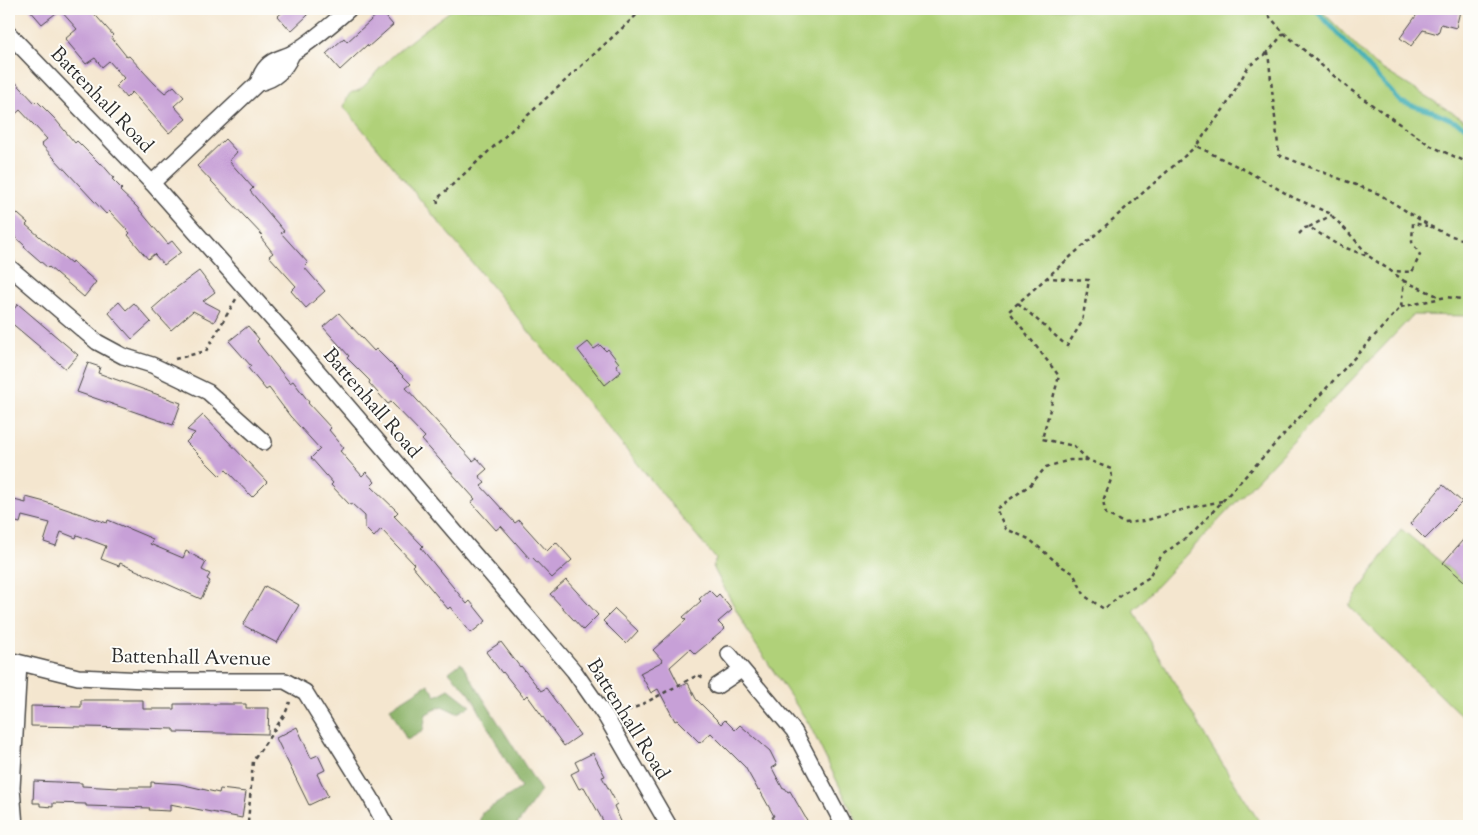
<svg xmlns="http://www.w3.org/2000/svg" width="1478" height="835" viewBox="0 0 1478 835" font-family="'Sorts Mill Goudy',serif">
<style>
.green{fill:#b0d179;stroke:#6e7e52}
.forest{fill:#8cb369;stroke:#5c6f4a}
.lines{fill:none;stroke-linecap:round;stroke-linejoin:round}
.stream{stroke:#3aacb2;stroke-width:4.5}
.building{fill:#c7a0d7}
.street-casing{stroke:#494744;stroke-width:18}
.path{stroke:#494744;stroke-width:2.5;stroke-dasharray:4 4;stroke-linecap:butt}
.street{stroke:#fff;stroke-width:15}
.labels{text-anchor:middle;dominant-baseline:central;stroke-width:4;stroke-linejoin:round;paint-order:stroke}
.street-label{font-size:20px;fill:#2b2b2b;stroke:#fdfcf7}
</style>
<rect width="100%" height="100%" fill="#fdfcf7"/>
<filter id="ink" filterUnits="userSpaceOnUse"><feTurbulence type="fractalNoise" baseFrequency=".02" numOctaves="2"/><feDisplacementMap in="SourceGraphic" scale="10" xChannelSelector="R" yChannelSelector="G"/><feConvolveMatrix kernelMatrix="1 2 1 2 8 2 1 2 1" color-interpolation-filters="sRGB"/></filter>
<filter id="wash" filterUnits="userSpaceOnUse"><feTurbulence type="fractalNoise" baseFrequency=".0096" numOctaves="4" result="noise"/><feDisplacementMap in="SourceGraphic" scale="20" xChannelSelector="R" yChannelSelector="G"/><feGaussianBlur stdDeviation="1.12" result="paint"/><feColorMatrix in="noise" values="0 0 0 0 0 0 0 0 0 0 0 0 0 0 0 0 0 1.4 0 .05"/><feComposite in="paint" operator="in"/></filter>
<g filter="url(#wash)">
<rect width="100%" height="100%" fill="#f4e6cf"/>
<g class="green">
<path d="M453 9H1320L1374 64 1469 123V316L1413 315 1133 611 1211 746 1262 826H859L809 724 752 639 713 567 716 559 344 107C351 84 353 97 363 87 370 81 375 73 381 67 403 45 428 27 453 9Z"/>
<polygon points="1401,529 1469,585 1469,723 1349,606"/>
</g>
<g class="forest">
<polygon points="461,663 541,791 516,826 478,826 482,813 521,788 475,703 469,693 449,672"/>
<polygon points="428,684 436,696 449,689 471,706 457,713 442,706 426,714 423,731 407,740 390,708"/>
</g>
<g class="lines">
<polyline class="stream" points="1315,9 1401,102 1436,113 1469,128"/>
</g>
<g id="blocks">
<g class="building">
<polygon points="29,9 90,9 113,35 111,37 127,57 129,56 155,84 165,93 174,86 184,97 174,106 186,119 169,133 132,92 126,98 116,86 124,78 109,61 102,67 95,58 86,64 65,39 77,29 60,10 42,24"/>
<polygon points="286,9 302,9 308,15 291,31 278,16"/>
<polygon points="1421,9 1452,9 1460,11 1456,28 1441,24 1438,34 1423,30 1411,46 1400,38"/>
<polygon points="381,11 393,25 368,47 367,45 340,70 326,54 344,38 347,42"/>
<polygon points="9,75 35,103 37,101 55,119 75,143 77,141 100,164 101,163 114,178 112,179 122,189 120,191 137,207 168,244 172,241 181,252 164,265 154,254 148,259 128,235 130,233 109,211 106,214 41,144 47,139 20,110 9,120"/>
<polygon points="225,139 237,152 229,161 253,188 250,191 284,231 281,233 308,263 304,267 325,291 306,308 291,291 296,286 269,256 273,253 261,238 263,236 197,166"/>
<polygon points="9,206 28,223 26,225 71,263 72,261 96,282 84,297 49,267 48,268 24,247 25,246 9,231"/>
<polygon points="199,271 215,292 203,301 220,310 214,322 193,311 171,330 152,309 176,288"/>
<polygon points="119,302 126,310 134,303 151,322 132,339 108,312"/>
<polygon points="18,304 78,355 66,369 9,321 9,315"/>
<polygon points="339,313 374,351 376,349 411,384 406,388 473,461 477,458 487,469 479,476 485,483 481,486 515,523 519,520 547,551 556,542 572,560 552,578 532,557 530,559 501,526 496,530 471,502 475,499 422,440 425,437 391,402 388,404 369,383 370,381 347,358 349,356 323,327"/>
<polygon points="248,326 259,339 257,341 262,348 290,383 293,381 309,402 308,403 331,428 329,430 344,448 340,451 362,476 366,472 375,482 371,486 398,512 394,516 423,546 421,548 467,604 470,601 486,621 471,633 450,607 448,609 412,566 414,564 381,529 374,537 365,528 365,516 352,504 350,505 331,485 333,483 311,458 320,449 290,416 269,388 266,390 248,368 251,366 229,341"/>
<polygon points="588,342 594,349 600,345 606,351 608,349 619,363 616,365 621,372 605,385 578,350"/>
<polygon points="88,363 100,367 98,373 181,403 173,425 77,392"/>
<polygon points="203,415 267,482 252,497 226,470 220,476 186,442 195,433 187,430"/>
<polygon points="1443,485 1462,502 1425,539 1410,524"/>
<polygon points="26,497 45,502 107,523 108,520 153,539 150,544 183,558 186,551 206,562 202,570 210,574 207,579 210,581 201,599 120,563 119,566 101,559 106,546 77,535 76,538 61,532 56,546 44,542 50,523 22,516 20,523 9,520 10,499 26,503"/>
<polygon points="1469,533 1469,585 1443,563"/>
<polygon points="566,580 598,615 583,630 550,594"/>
<polygon points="265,586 299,605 277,643 243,625"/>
<polygon points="709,590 716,597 719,594 732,610 718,622 725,629 695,654 690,649 670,667 680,687 688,683 696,699 721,724 725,720 735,730 740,725 770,751 777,765 772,768 783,789 785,788 788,792 790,791 808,822 799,826 777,826 772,817 774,816 759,789 758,790 745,767 711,733 700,743 677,720 675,721 658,689 651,693 640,673 663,661 653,650 686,620 683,617 701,601 699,599"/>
<polygon points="615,609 638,631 626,644 603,621"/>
<polygon points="501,642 520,667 521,666 541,691 546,688 580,735 564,746 527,695 524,698 503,672 502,673 486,652"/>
<polygon points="81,700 143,700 143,709 174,709 174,704 246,704 246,708 269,708 268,734 174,732 174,729 137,728 31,726 31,706 81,707"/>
<polygon points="297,727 311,758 318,755 325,770 317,774 328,796 309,805 276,738"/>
<polygon points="593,753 605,776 602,777 617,804 614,806 623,826 606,826 584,787 579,789 571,774 579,770 575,762"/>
<polygon points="34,781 82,783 82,786 118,788 118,787 151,787 151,782 180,784 219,793 220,789 246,792 242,818 170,804 170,811 149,810 150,808 86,806 86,804 53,803 53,807 40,806 40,803 33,803"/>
</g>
</g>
</g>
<g filter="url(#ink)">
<use href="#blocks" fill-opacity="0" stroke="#494744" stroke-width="1"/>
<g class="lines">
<defs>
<g id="street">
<polyline points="9,34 152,183 290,339 574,671 606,717 669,826"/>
<path d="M258 83C276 80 285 69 292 54"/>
<path d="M152 183 258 83C260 76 262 71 267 66 275 57 285 58 294 52 314 40 332 24 349 9"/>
<polyline points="9,267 97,342 123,356 152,365 208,392 264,442"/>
<polyline points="729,654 794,731 844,826"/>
<polyline points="9,660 78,677 168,681 285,681 305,692 371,798 386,826"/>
<polyline points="717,686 741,670"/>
<polyline points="15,826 12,788 19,663"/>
</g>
</defs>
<use href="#street" class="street-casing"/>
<g class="path">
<polyline points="1263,9 1284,33 1348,88 1431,146 1469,163"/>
<polyline points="1284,33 1268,52 1279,155 1379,194 1430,226 1448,235 1469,241"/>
<polyline points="1267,53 1248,67 1226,106 1196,146 1247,171 1294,198 1329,213 1348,232 1370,257"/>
<polyline points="438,204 437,199 643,9"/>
<polyline points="1309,227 1332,215"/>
<polyline points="1299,234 1305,228 1309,227 1338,245 1370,257 1391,271 1412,272 1420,255 1412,242 1413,223 1427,226"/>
<polyline points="1404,281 1440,297"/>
<polyline points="1018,303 1067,346 1082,322 1089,280 1047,278"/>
<polyline points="1401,307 1446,297 1469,300"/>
<polyline points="175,359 206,351 236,299"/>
<polyline points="1088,460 1074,446 1042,439 1059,376 1009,311 1196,146"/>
<polyline points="1222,501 1185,509 1144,521 1124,523 1106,514 1103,501 1112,477 1111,469 1088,460 1070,460 1046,467 1030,485 996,509 1006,529 1029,539 1061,566 1073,573 1085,596 1104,609 1122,594 1148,578 1162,555 1195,531 1401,307 1404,281 1391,271"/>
<polyline points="620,713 639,706 698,675 704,678"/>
<polyline points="242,826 248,823 253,761 285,714 290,702"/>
</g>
<use href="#street" class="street"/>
</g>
</g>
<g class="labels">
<g class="street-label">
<text transform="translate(101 101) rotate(46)">Battenhall Road</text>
<text transform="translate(371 404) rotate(49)">Battenhall Road</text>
<text transform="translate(191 659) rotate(1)">Battenhall Avenue</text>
<text transform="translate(627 720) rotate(58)">Battenhall Road</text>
</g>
</g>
<rect width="1478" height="835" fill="none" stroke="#fdfcf7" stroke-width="30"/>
</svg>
